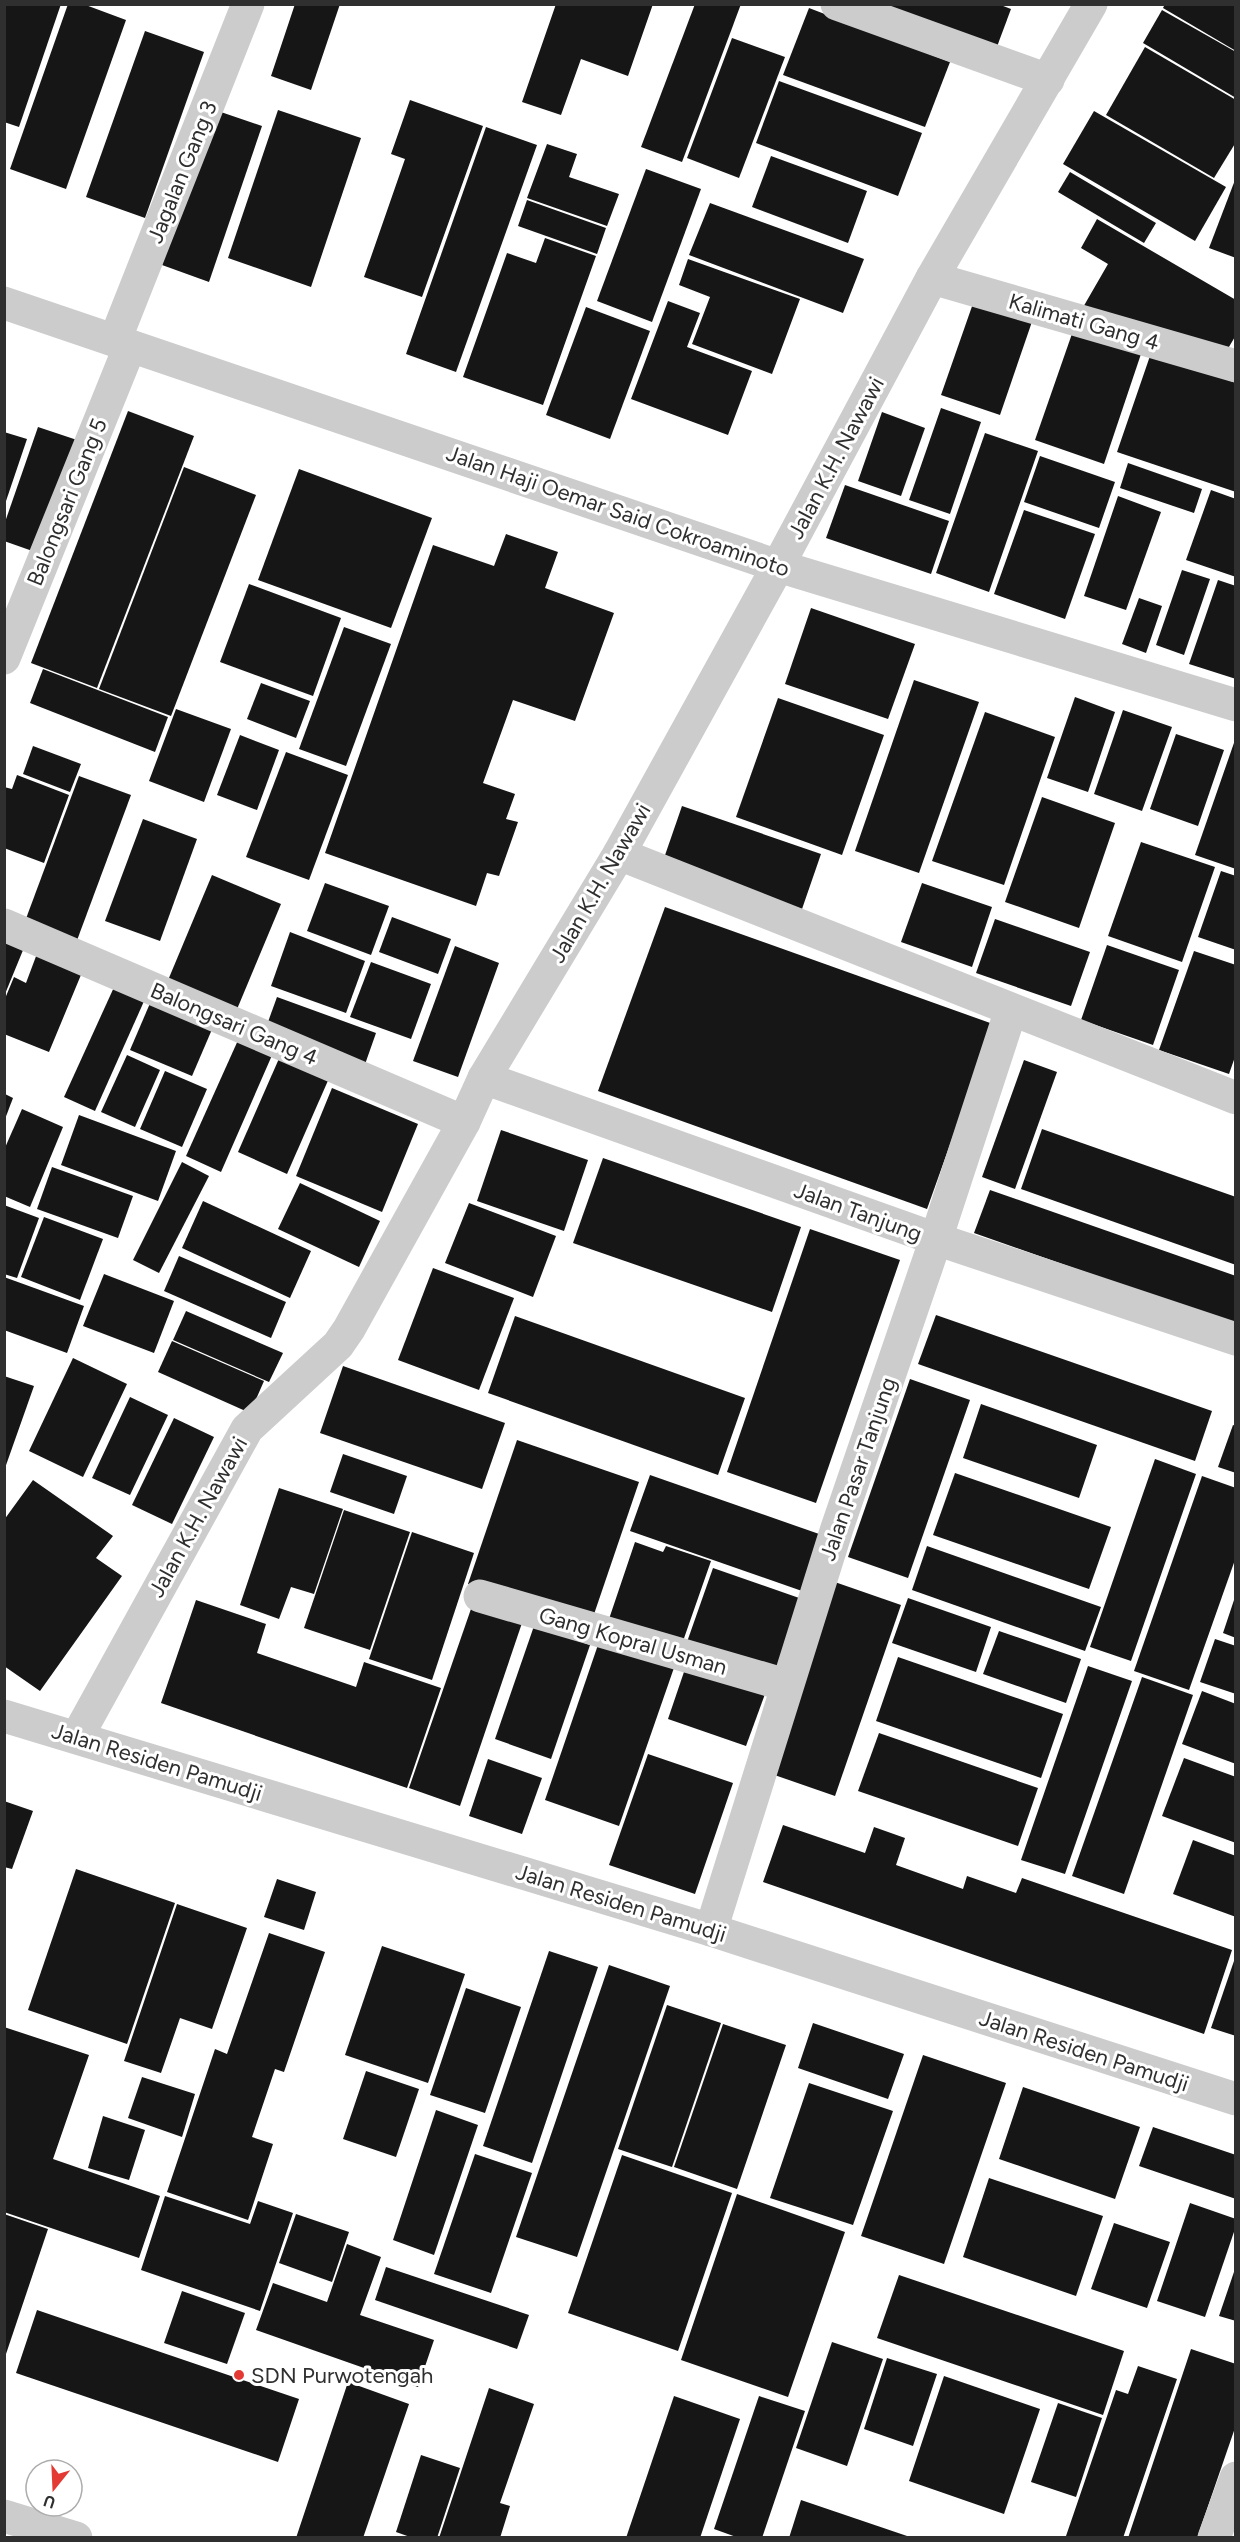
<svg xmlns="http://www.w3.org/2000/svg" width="1240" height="2542" viewBox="0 0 1240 2542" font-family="Figtree,sans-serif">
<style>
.building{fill:#161616}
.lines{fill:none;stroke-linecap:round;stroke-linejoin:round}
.minor{stroke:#ccc;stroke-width:33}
.tertiary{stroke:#ccc;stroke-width:33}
.poi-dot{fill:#e33b34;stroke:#fff;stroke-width:2}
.labels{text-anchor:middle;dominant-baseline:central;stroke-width:6;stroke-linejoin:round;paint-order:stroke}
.street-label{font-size:22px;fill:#2f2f2f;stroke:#fff}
.poi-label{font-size:22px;fill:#2f2f2f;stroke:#fff;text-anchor:start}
</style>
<rect width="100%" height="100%" fill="#fff"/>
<g class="building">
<polygon points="4,4 61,4 19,127 4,122"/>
<polygon points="68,4 83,4 126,20 66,189 10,169"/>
<polygon points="295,4 340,4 311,90 271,76"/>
<polygon points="556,4 653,4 628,76 581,59 561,115 522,102"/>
<polygon points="695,4 741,4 682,162 641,147"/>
<polygon points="870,4 998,4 1011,9 995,52"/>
<polygon points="1165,4 1236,4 1236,51 1163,8"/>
<polygon points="809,8 950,62 925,127 783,75"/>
<polygon points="1162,10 1236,52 1236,98 1143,43"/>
<polygon points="145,31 204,52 145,218 86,197"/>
<polygon points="732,38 785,57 739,178 687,158"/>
<polygon points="1145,47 1236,100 1236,142 1214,178 1106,115"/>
<polygon points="779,81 922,133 898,196 756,143"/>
<polygon points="410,100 483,126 422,297 364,277 405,159 391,154"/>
<polygon points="215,110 262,126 209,282 162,265"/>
<polygon points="278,110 361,138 311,287 228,258"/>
<polygon points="1094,111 1226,187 1195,241 1063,164"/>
<polygon points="486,127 537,145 456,372 406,354"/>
<polygon points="547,144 577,154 569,177 619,194 607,226 527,198"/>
<polygon points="771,156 867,191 848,243 752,207"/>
<polygon points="646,169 701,189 652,322 597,301"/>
<polygon points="1070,172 1156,223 1144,243 1058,192"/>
<polygon points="1235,180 1236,180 1236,258 1209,248"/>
<polygon points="527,200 606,228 597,254 518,226"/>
<polygon points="710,203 864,259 843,313 689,255"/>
<polygon points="1097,219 1236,300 1236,335 1223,357 1078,316 1108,264 1081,248"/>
<polygon points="545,238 596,256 543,405 463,377 507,253 536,263"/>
<polygon points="688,259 800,299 772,374 692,344 710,297 679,285"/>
<polygon points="977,292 1035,313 1000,415 941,395"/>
<polygon points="668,301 700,313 687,347 752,371 728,435 631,399"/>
<polygon points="586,307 650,331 610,439 546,415"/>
<polygon points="1074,328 1142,351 1104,464 1035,440"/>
<polygon points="1151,353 1236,383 1236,492 1117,452"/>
<polygon points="941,408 981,422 950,514 909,500"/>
<polygon points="128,411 194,436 97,688 31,663"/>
<polygon points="882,412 925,428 901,496 858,481"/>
<polygon points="38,427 80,441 41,554 4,541 4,525"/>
<polygon points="4,432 27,439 5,504 4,503"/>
<polygon points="985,433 1038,451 989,592 936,573"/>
<polygon points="1040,456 1115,482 1099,528 1024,502"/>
<polygon points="1128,463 1202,489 1194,513 1120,488"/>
<polygon points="184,467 256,495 171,716 99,689"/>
<polygon points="299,469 432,518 391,628 258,580"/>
<polygon points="845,485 949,521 931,574 826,538"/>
<polygon points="1211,490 1236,499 1236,577 1186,560"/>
<polygon points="1118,496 1161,512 1126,610 1084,596"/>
<polygon points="1024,510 1095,534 1065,619 994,594"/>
<polygon points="506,534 558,552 545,588 614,613 575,721 513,700 483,783 515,794 506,819 518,822 499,876 487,873 476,906 325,853 433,545 494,566"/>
<polygon points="1182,570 1210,579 1184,655 1156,645"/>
<polygon points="1218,580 1236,586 1236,679 1189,664"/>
<polygon points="249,584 341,618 313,696 220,662"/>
<polygon points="1139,598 1162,606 1146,653 1122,644"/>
<polygon points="811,608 915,644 888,719 785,684"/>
<polygon points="344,627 391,644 346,766 299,749"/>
<polygon points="43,669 168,717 155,752 30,703"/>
<polygon points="914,680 979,702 919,873 855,851"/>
<polygon points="261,683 310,701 296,738 247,719"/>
<polygon points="1075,697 1115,712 1088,792 1047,778"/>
<polygon points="778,698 884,735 842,855 736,817"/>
<polygon points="176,709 231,729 204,802 149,781"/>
<polygon points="1123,710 1172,727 1142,811 1094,794"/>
<polygon points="985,712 1055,737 1004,885 932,861"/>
<polygon points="1176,734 1224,750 1198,826 1150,809"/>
<polygon points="240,735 279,750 257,810 217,795"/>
<polygon points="1235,740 1236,740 1236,869 1195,855"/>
<polygon points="33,746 81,764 70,792 23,774"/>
<polygon points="286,752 348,775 309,880 246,857"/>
<polygon points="17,775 69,795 44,863 4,848 4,787 12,789"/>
<polygon points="79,776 131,795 76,943 24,924"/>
<polygon points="1042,797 1115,823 1079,928 1005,902"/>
<polygon points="682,806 821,854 802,909 663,861"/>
<polygon points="143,819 197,839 160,941 105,921"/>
<polygon points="1141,842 1215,867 1182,962 1108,936"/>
<polygon points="1221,871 1236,876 1236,950 1198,937"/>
<polygon points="212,875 281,904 235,1014 166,985"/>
<polygon points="325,883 389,906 371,955 307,931"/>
<polygon points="922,883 992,907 972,967 901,942"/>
<polygon points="665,907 993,1024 927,1209 598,1091"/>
<polygon points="392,917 451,939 438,974 379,952"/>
<polygon points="995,919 1090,952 1071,1006 976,973"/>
<polygon points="4,928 28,938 5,994 4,994"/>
<polygon points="290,932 365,961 346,1013 271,986"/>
<polygon points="1107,945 1179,970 1153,1045 1081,1020"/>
<polygon points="455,946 499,963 458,1077 413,1061"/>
<polygon points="38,951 83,970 49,1052 4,1034 4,1001 14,977 26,983"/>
<polygon points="1194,951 1236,965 1236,1054 1229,1074 1159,1050"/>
<polygon points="371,962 431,984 411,1039 350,1017"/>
<polygon points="115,985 145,999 95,1111 64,1097"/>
<polygon points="277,997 376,1033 363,1070 264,1033"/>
<polygon points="151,1001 213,1027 192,1076 130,1050"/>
<polygon points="239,1038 273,1053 221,1172 186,1156"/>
<polygon points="281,1054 330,1076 287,1174 238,1152"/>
<polygon points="127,1055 160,1070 135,1127 101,1112"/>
<polygon points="1024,1060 1057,1072 1015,1189 982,1177"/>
<polygon points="165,1071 207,1089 182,1147 140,1129"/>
<polygon points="332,1088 418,1124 382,1212 296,1176"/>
<polygon points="5,1094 13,1098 5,1119"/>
<polygon points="22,1109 63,1127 30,1207 4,1196 4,1150"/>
<polygon points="79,1115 176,1151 158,1201 61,1165"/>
<polygon points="1042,1129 1236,1197 1236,1265 1021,1189"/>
<polygon points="501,1130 588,1160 564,1231 477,1201"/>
<polygon points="603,1158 801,1227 772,1312 573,1243"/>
<polygon points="182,1162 209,1176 159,1273 133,1260"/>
<polygon points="52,1167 133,1196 118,1238 37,1209"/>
<polygon points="300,1183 380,1221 359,1267 278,1229"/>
<polygon points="990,1190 1236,1276 1236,1325 974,1233"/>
<polygon points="203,1201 311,1251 290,1298 182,1248"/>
<polygon points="469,1203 556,1236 533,1297 445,1263"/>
<polygon points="4,1205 39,1218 17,1278 4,1274"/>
<polygon points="44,1217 103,1239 80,1300 21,1277"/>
<polygon points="810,1229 900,1260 816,1503 727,1472"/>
<polygon points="179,1256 286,1302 271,1338 164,1291"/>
<polygon points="433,1268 514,1298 479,1390 398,1360"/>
<polygon points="104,1274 174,1301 154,1353 83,1326"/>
<polygon points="4,1277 84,1306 67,1353 4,1330"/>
<polygon points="186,1311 283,1353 269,1382 173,1340"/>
<polygon points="936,1315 1212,1411 1195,1461 918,1364"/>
<polygon points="515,1316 745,1398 718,1475 488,1393"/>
<polygon points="172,1341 264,1381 250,1413 158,1372"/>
<polygon points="73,1358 127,1384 83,1477 29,1451"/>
<polygon points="343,1366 505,1423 482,1489 320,1433"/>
<polygon points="4,1376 34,1386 5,1468 4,1468"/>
<polygon points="910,1379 970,1400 908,1578 848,1557"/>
<polygon points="130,1397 168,1415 130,1495 92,1478"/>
<polygon points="981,1404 1097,1445 1079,1498 963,1458"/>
<polygon points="174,1418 214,1437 172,1524 132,1505"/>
<polygon points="1233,1425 1236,1426 1236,1473 1218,1467"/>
<polygon points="517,1440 639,1482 590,1626 468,1584"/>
<polygon points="343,1454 407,1476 394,1514 330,1492"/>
<polygon points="1155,1459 1196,1474 1131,1661 1090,1647"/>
<polygon points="955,1473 1111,1527 1089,1589 933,1535"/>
<polygon points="650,1475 822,1535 802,1591 630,1531"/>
<polygon points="1202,1476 1236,1488 1236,1557 1189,1690 1134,1671"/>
<polygon points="33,1480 113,1536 96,1558 122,1576 40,1691 4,1666 4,1520"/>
<polygon points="279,1488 343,1509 314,1594 291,1587 279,1619 240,1605"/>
<polygon points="344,1510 410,1532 370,1650 304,1628"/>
<polygon points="412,1532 474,1553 432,1680 369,1659"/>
<polygon points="635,1542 663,1552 666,1546 711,1561 682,1644 609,1619"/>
<polygon points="927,1546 1101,1607 1085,1651 912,1590"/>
<polygon points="713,1568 802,1599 777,1673 687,1642"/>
<polygon points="829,1580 901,1605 835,1796 763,1771"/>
<polygon points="1235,1597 1236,1597 1236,1638 1223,1633"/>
<polygon points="908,1598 991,1627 976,1672 892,1643"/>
<polygon points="196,1600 266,1624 257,1653 356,1687 364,1662 441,1688 407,1788 161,1703"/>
<polygon points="472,1606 522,1623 460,1806 409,1788"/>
<polygon points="534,1626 590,1645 551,1759 495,1739"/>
<polygon points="999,1631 1081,1659 1066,1703 983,1674"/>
<polygon points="601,1636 676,1662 619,1826 545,1800"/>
<polygon points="1215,1639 1236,1646 1236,1694 1200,1682"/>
<polygon points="898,1657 1063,1714 1041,1778 876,1721"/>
<polygon points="686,1666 765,1694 746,1746 668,1719"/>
<polygon points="1088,1666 1132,1681 1065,1874 1021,1860"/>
<polygon points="1142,1677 1193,1695 1124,1894 1072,1876"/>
<polygon points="1202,1691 1236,1704 1236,1764 1182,1744"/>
<polygon points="879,1733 1038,1788 1018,1846 858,1791"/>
<polygon points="648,1754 733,1783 695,1894 609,1865"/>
<polygon points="1184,1758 1236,1777 1236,1843 1162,1816"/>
<polygon points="488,1759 542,1778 522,1834 469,1816"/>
<polygon points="4,1801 33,1811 12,1869 4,1867"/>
<polygon points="783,1825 865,1853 874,1827 905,1838 896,1865 963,1889 967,1876 1016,1893 1022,1878 1232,1950 1204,2034 763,1882"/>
<polygon points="1193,1840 1236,1856 1236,1917 1173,1894"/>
<polygon points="76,1869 175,1903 127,2044 28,2010"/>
<polygon points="277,1879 316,1892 304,1930 264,1917"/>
<polygon points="177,1904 247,1928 212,2029 180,2018 161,2073 124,2061"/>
<polygon points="269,1933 325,1952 284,2072 275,2069 252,2137 273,2144 248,2220 167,2192 215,2049 227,2054"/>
<polygon points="382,1946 465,1974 428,2083 345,2055"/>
<polygon points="549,1951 598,1967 532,2163 483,2146"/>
<polygon points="1235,1958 1236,1958 1236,2036 1211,2028"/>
<polygon points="609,1965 670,1986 577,2257 516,2237"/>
<polygon points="466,1988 521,2007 485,2113 430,2095"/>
<polygon points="667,2005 721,2023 672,2167 618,2149"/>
<polygon points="813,2023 904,2054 888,2099 798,2068"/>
<polygon points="723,2024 786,2045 737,2189 674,2167"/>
<polygon points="4,2027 89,2055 53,2159 160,2196 139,2258 4,2212"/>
<polygon points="923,2055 1006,2083 944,2264 861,2236"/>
<polygon points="366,2071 419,2089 396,2157 343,2139"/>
<polygon points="142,2077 195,2094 182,2137 128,2118"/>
<polygon points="809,2083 893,2111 853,2225 770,2198"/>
<polygon points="1023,2087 1140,2127 1115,2199 999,2159"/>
<polygon points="436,2110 478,2125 434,2255 393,2240"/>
<polygon points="103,2116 145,2130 129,2180 88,2168"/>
<polygon points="1153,2127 1236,2155 1236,2199 1139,2166"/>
<polygon points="475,2154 532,2173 491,2293 434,2274"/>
<polygon points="622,2155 732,2193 678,2351 568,2313"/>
<polygon points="989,2178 1103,2216 1076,2296 963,2257"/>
<polygon points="737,2194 845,2232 788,2397 681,2360"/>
<polygon points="165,2196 250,2224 258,2201 293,2213 260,2311 141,2270"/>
<polygon points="1190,2203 1236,2219 1236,2226 1205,2317 1157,2301"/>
<polygon points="4,2214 48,2229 5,2357 4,2357"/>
<polygon points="296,2214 349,2232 332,2282 279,2263"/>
<polygon points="1114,2223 1170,2242 1147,2308 1091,2289"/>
<polygon points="347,2244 381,2257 360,2315 434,2340 418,2387 256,2330 273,2283 327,2302"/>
<polygon points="386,2267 529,2315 517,2349 375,2300"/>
<polygon points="1235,2269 1236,2269 1236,2321 1219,2316"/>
<polygon points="899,2275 1124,2351 1103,2415 877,2338"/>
<polygon points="182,2291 245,2313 227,2364 164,2343"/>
<polygon points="37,2310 299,2399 278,2462 16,2373"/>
<polygon points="832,2342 883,2359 847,2466 796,2448"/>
<polygon points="1191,2349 1236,2364 1236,2425 1197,2538 1128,2538"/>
<polygon points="887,2358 937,2374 913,2446 864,2429"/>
<polygon points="1138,2366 1177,2379 1123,2538 1066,2536 1116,2390 1128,2394"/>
<polygon points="944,2376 1040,2409 1004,2514 909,2481"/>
<polygon points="348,2382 409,2404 363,2538 296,2538"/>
<polygon points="489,2388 534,2404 500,2503 510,2506 500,2538 439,2538"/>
<polygon points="674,2396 740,2419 700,2538 626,2538"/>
<polygon points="759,2396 805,2411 762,2538 739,2538 714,2529"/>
<polygon points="1058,2403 1102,2418 1076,2497 1031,2482"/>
<polygon points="421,2455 460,2468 437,2538 413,2538 396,2532"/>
<polygon points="801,2500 910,2537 910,2538 789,2538"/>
</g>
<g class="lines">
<g class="minor">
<polyline points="837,4 1048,80"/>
<polyline points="932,278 1236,366"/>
<polyline points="4,303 778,566 1236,705"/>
<polyline points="115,340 248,4"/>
<polyline points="4,658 130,346"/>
<polyline points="619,854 1236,1098"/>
<polyline points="4,925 464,1122"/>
<polyline points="484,1078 936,1239 1236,1339"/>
<polyline points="480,1596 786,1685"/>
<polyline points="77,1737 247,1429 338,1345 349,1329 464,1122 484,1078 619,854 778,566 932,278 1091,4"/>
<polyline points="711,1930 837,1528 936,1239 1011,1010"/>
<polyline points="4,2516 76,2538"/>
<polyline points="1214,2538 1236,2478"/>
</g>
<polyline class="tertiary" points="4,1716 711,1930 1236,2099"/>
</g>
<circle class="poi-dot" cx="239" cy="2375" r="6"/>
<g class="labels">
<g class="street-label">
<text transform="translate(182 172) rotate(-68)">Jagalan Gang 3</text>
<text transform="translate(1084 322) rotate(16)">Kalimati Gang 4</text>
<text transform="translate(836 458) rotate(-62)">Jalan K.H. Nawawi</text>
<text transform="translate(67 502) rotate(-68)">Balongsari Gang 5</text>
<text transform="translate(618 511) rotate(19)">Jalan Haji Oemar Said Cokroaminoto</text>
<text transform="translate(600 883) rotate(-60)">Jalan K.H. Nawawi</text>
<text transform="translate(234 1024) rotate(23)">Balongsari Gang 4</text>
<text transform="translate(858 1212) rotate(20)">Jalan Tanjung</text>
<text transform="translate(858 1469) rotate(-71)">Jalan Pasar Tanjung</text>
<text transform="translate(198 1517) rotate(-61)">Jalan K.H. Nawawi</text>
<text transform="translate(633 1641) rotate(16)">Gang Kopral Usman</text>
<text transform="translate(157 1762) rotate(17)">Jalan Residen Pamudji</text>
<text transform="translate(621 1903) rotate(17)">Jalan Residen Pamudji</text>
<text transform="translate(1084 2051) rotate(18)">Jalan Residen Pamudji</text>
</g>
<g class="poi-label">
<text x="251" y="2375">SDN Purwotengah</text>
</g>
</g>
<rect width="1240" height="2542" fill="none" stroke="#2f2f2f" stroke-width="12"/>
<g transform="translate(54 2488) rotate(198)"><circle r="28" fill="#ffffff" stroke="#acacac" stroke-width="1.5"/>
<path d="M0-4.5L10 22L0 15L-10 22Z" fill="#e33b34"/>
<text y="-9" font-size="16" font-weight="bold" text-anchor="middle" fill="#2f2f2f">U</text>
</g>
</svg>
